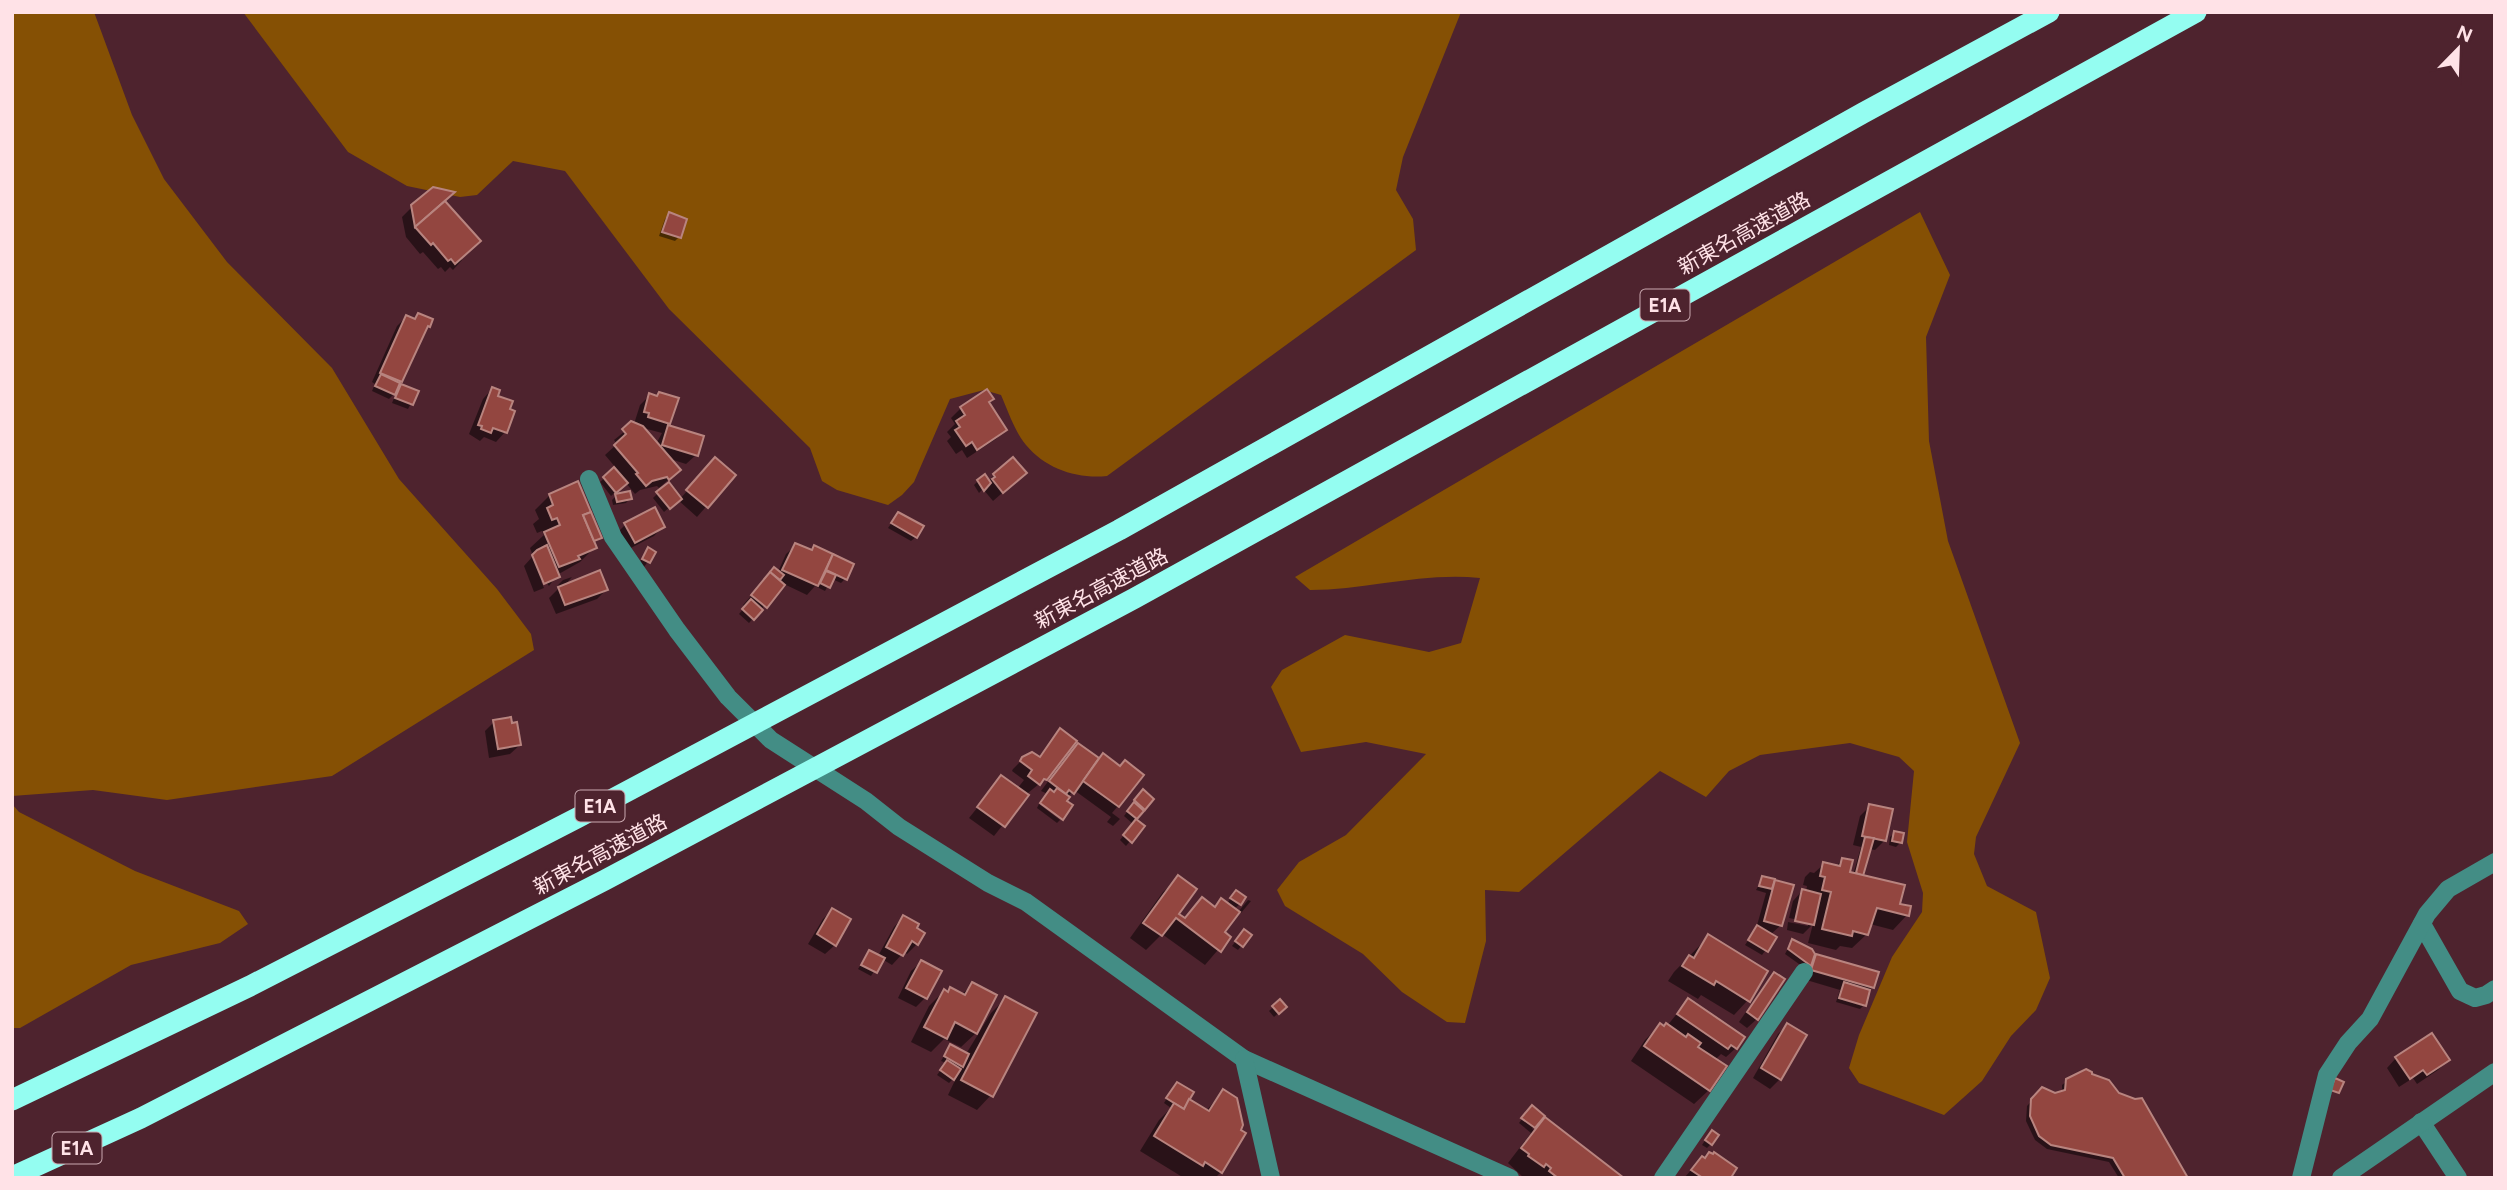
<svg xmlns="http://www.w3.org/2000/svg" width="2507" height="1190" viewBox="0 0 2507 1190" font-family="Figtree,'Noto Sans JP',sans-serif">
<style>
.forest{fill:#855004}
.shadow{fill:#0007;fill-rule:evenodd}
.building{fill:#934640;stroke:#b8847f;stroke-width:2}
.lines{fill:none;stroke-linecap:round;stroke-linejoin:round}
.minor{stroke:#438d85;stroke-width:18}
.highway{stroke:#94fdf1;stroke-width:21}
.labels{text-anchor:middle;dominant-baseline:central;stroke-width:5;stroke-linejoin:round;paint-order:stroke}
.shield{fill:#4e232e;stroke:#caa9b0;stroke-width:2}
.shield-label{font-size:19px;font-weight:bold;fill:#ffe2e7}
.street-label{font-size:21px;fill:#ffe2e7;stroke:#4e232e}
</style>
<rect width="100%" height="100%" fill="#4e232e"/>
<g class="forest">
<polygon points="12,12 94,12 132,115 164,179 227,262 332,368 399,479 497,589 531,634 534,650 332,776 167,800 93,790 12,796"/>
<path d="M243 12H1461L1403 157 1396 190 1413 219 1416 250 1107 476C1077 479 1046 469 1026 445 1015 432 1008 411 1001 395L984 390 950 399 914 482 902 495 888 505 837 490 822 481 810 448 669 309 565 171 513 161 477 195 460 197 407 186 348 152Z"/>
<path d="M1920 212 1950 275 1926 337 1929 441 1948 541 2020 743 1976 837 1974 854 1987 886 2036 912 2050 978 2036 1010 2011 1036 1982 1081 1944 1115 1859 1083 1849 1068 1859 1035 1892 957 1922 912 1923 893 1907 842 1914 771 1899 757 1850 743 1760 755 1729 771 1706 797 1660 771 1519 892 1485 890 1486 941 1465 1023 1447 1022 1402 992 1363 954 1285 906 1277 890 1299 862 1346 835 1426 754 1366 742 1301 752 1271 687 1282 670 1345 635 1429 652 1461 643 1480 578C1422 572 1367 590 1310 590L1295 577Z"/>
<polygon points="12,804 19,812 135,871 239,911 248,924 220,943 131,965 20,1028 12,1028"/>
</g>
<g class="shadow">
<polygon points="443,202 478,241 460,258 462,260 453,270 450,267 445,272 441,267 438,269 423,252 420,254 406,237 402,217 412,207"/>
<polygon points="670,214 679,237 675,241 659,236 665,219"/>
<polygon points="419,315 428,326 423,331 398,384 417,392 408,409 392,403 397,391 389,399 372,391 375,384 372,382 397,326 406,317 414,320"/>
<polygon points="492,389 505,432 496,442 484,437 480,441 469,434 483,399"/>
<polygon points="987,391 992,399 988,403 1005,430 996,439 967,458 962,450 956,454 947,441 951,437 947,432 955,424 951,418 961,408"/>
<path d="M659 394 669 423 666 426 702 437 696 455 686 464 670 459 669 479 659 488 657 486 640 490 635 494 626 483 611 496 600 482 616 468 605 455 617 444 614 440 634 424 640 405 650 395 656 397ZM643 428 662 433 656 444Z"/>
<polygon points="706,469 734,475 697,517 678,500 664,512 653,498 657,494 680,499"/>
<polygon points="1025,473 993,501 983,489 979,493 974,485 978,481 988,482 994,475"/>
<polygon points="550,495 600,537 593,543 595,547 580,562 557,575 549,586 545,581 541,581 544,588 534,592 524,566 533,556 530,548 544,535 542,531 537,533 533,524 539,519 535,510"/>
<polygon points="616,496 630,498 626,503 613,505 612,500"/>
<polygon points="898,514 916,537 911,541 888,528"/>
<polygon points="625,525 663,526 654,536 625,551 616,534"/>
<polygon points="796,545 827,563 834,556 845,579 841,583 832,579 825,591 815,586 807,595 784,584 749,623 739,614 745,607 743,605 775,569 778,572 786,554"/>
<polygon points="649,549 654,553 644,567 639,563"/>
<polygon points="572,577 564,586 606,590 597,599 556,614 549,598 560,587 558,585 563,580"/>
<polygon points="494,722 520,745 510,754 489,758 485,731"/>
<polygon points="1061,730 1045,779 1028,793 994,836 969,818 1002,777 1017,789 1024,780 1012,771 1013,769 1023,759 1038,758"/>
<polygon points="1078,745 1098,760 1118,806 1112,813 1120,819 1113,826 1107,822 1111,817 1074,790 1064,801 1041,791 1066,757"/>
<polygon points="1139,796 1152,799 1134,820 1142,827 1126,846 1120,840 1133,824 1124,816"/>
<polygon points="1039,804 1060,820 1057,823 1037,808"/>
<polygon points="1870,806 1885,840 1875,850 1869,849 1861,877 1898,905 1907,915 1893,930 1870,924 1867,934 1852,948 1840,946 1836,950 1808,943 1813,924 1803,934 1787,930 1788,922 1808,926 1808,922 1789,918 1793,901 1802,891 1806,892 1807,886 1803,885 1805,877 1810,872 1814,873 1824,864 1836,866 1842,860 1848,873 1853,875 1861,847 1853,845 1860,816"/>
<polygon points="1895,833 1900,843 1896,847 1889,845 1890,837"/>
<polygon points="1178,878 1177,914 1184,919 1202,900 1214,908 1221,900 1227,904 1232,896 1240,904 1234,909 1223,933 1229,937 1205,965 1162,934 1146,950 1130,938 1163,892"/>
<polygon points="1763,878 1771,887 1776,882 1781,925 1770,935 1775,938 1762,955 1745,945 1756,929 1766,893 1756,890"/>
<polygon points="1248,900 1251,901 1241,913 1239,911"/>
<polygon points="832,910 835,945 825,954 808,944 823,919"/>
<polygon points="903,917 917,944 907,954 904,952 892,965 882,959 871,976 858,969 869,952 878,956 894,927"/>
<polygon points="1240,936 1242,945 1238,950 1232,946"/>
<polygon points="1708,937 1748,1000 1734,1015 1701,995 1698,999 1668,981 1674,972"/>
<polygon points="1792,941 1811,961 1817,956 1872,987 1868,991 1864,1005 1860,1009 1836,1002 1840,990 1803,979 1806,969 1785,954"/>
<polygon points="921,962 926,997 916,1007 898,998 911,971"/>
<polygon points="1774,974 1757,1019 1747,1028 1739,1022 1765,984"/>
<polygon points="973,984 976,1033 961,1047 944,1039 931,1052 911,1042 929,1006 944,991 961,995"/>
<polygon points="1006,998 991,1095 977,1110 948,1095 958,1074 949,1083 937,1075 946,1063 941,1061 950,1046 966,1054 991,1013"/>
<polygon points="1688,1000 1736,1048 1726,1057 1721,1054 1715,1060 1709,1090 1694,1104 1631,1061 1645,1040 1660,1025 1664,1028 1667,1026"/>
<polygon points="1280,1001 1285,1007 1274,1017 1269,1011"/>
<polygon points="1787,1025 1780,1079 1770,1089 1753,1078 1778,1034"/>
<polygon points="2396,1058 2448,1060 2438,1070 2417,1084 2413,1078 2399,1087 2387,1068"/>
<polygon points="2067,1081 2186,1178 2119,1178 2109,1162 2047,1149 2035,1140 2026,1121 2027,1106 2043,1089 2055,1094 2062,1092 2062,1085"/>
<polygon points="1173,1088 1206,1111 1223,1091 1221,1172 1215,1178 1184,1178 1140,1151 1159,1120 1171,1108 1164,1103"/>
<polygon points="1527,1112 1542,1116 1532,1129 1534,1130 1545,1119 1621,1178 1524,1178 1508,1163 1531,1133 1519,1123"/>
<polygon points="1708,1136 1711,1144 1707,1148 1702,1145"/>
<polygon points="1702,1158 1732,1178 1684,1178"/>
</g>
<g class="building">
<polygon points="433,187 455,192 415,227 411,205"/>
<polygon points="445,201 481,241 455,264 451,259 448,261 433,243 431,245 415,227"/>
<polygon points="669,212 687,219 681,238 662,232"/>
<polygon points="418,313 433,319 430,327 428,326 402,382 380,373 406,315 415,319"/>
<polygon points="381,374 400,383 395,395 375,386"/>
<polygon points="401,384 419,391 413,405 395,398"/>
<polygon points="492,387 500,390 498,396 513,401 510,409 515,411 507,433 493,428 491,433 481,429 482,426 478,425"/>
<polygon points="987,389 994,399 989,402 1007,430 977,450 972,442 966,446 955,430 960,427 956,421 965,415 960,407"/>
<polygon points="659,392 679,398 670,424 648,417 649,413 644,412 649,393 657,396"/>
<polygon points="631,421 643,426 681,470 669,480 667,477 652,481 646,486 636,474 638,473 614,445 626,434 622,429"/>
<polygon points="668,425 704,436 698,456 662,445"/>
<polygon points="715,457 736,475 708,508 686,490"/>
<polygon points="1013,457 1027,473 1003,493 992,479 995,477 993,474"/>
<polygon points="614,467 628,483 616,493 603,477"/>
<polygon points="985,474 991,483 984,491 977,480"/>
<polygon points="578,481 591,512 583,515 597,548 578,556 580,559 559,567 544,532 560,525 557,518 552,520 547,508 553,505 549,494"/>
<polygon points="669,482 682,499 670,509 656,492"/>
<polygon points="630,491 632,499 617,502 615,494"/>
<polygon points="655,507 665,527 635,543 624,523"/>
<polygon points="591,512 602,538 594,541 583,515"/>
<polygon points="898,512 924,526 917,538 891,523"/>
<polygon points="795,543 812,550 814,545 833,554 818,586 782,570"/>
<polygon points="547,545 560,577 544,584 532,555 537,550"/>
<polygon points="648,547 656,552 650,563 642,559"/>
<polygon points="833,554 854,564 847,580 826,570"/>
<polygon points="774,567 784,575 780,580 770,572"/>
<polygon points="600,570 608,590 565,605 558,587"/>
<polygon points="826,571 836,575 830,588 820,583"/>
<polygon points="770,572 785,585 767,608 751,595"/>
<polygon points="751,599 763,610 754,620 742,609"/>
<polygon points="511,717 512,723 517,722 521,745 498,749 493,720"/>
<polygon points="1060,728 1077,741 1047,780 1044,779 1040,785 1028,776 1032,770 1020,761 1022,757 1032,752 1040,757"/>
<polygon points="1078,743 1099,758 1074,794 1069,790 1066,794 1049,781"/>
<polygon points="1103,753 1120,766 1125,760 1144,775 1119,807 1083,781"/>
<polygon points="1001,775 1029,795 1005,827 977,807"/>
<polygon points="1057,788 1070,797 1067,801 1073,805 1063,820 1040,803 1050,789 1054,792"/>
<polygon points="1143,789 1154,799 1145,810 1134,800"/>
<polygon points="1134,802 1144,811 1137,819 1127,811"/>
<polygon points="1869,804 1893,809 1886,841 1862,836"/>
<polygon points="1136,819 1145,826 1132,843 1123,835"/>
<polygon points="1894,831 1904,833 1902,843 1892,841"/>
<polygon points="1865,837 1874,838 1863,876 1856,873"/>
<polygon points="1842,858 1853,860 1850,872 1905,885 1900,904 1911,906 1909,916 1877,908 1868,935 1853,931 1852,936 1822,929 1831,892 1822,890 1825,877 1820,876 1823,862 1840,866"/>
<polygon points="1178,875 1197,889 1179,914 1185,918 1202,897 1215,907 1221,898 1240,912 1225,932 1231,937 1221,952 1176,918 1162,936 1143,923"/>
<polygon points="1762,876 1775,879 1772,889 1759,886"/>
<polygon points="1775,880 1794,885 1782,926 1764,921"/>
<polygon points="1802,889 1821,894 1814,925 1795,921"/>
<polygon points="1236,890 1246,897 1241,905 1230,898"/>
<polygon points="832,908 851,919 836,946 817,934"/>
<polygon points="903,915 919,924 917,928 925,933 918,945 912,941 903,956 886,947"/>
<polygon points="1757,925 1777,937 1768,952 1748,940"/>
<polygon points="1244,929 1252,935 1243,947 1235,941"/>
<polygon points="1708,934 1768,971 1750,1002 1716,981 1714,985 1682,966 1689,955 1694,958"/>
<polygon points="1792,939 1812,949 1815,954 1811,966 1788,949"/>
<polygon points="869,950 885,958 877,973 861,965"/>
<polygon points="1816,954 1879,972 1874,988 1811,970"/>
<polygon points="921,960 942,971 927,999 906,988"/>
<polygon points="1774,972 1785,979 1758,1020 1747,1012"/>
<polygon points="972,982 997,995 977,1034 955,1022 947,1039 924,1027 944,989 948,992 950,987 965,995"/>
<polygon points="1844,982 1870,990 1866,1006 1839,998"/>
<polygon points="1005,996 1037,1013 993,1097 961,1080"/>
<polygon points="1688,998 1745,1037 1737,1049 1731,1045 1728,1049 1677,1014"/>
<polygon points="1280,999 1287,1007 1279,1014 1272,1006"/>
<polygon points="1660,1023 1664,1026 1666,1023 1686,1037 1688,1034 1701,1043 1698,1047 1727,1066 1710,1091 1644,1046"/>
<polygon points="1787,1023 1807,1035 1781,1080 1761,1068"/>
<polygon points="2432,1033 2450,1060 2427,1075 2423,1070 2410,1079 2395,1057"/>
<polygon points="950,1044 969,1054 963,1067 944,1056"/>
<polygon points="947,1060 961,1069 954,1080 940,1070"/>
<polygon points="2086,1069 2092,1072 2092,1074 2109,1080 2119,1093 2135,1099 2142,1098 2188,1178 2125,1178 2113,1158 2051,1145 2039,1136 2030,1116 2031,1099 2042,1087 2055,1093 2065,1090 2066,1079"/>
<polygon points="2335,1078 2344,1082 2339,1093 2330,1090"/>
<polygon points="1177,1082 1194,1092 1184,1109 1166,1098"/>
<polygon points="1223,1089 1237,1098 1243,1125 1241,1130 1246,1133 1222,1173 1205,1162 1203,1166 1154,1136 1174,1103 1184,1109 1189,1099 1209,1111"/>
<polygon points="1532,1105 1545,1116 1535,1128 1521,1118"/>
<polygon points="1545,1117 1624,1178 1558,1178 1549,1171 1551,1168 1546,1164 1544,1167 1528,1156 1529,1154 1521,1148"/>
<polygon points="1712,1130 1719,1135 1712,1145 1705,1140"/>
<polygon points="1709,1152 1713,1154 1714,1152 1737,1168 1732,1176 1734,1178 1703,1178 1691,1170 1702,1156 1705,1158"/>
</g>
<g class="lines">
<g class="minor">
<polyline points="589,479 613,537 677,630 728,697 771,740 866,801 899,827 988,883 1026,902 1244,1059 1510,1178"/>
<polyline points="2422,924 2460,991 2475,998 2486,995 2495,989"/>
<polyline points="1244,1059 1271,1178"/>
<polyline points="2421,1122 2458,1178"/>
<polyline points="1663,1178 1804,972"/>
<polyline points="2301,1178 2327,1075 2348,1043 2370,1019 2427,914 2448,889 2495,862"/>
<polyline points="2341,1178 2495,1072"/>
</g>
<g class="highway">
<polyline points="12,1100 250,986 577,818 1119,530 1863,113 2049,12"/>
<polyline points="12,1177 141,1118 605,880 1135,598 2196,12"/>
</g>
</g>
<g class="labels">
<g class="shield">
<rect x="1640.5" y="289.5" width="49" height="31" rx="5"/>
<rect x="575.5" y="790.5" width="49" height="31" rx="5"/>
<rect x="52.5" y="1132.5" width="49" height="31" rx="5"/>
</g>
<g class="shield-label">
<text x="1665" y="305">E1A</text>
<text x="600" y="806">E1A</text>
<text x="77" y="1148">E1A</text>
</g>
<g class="street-label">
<text transform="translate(1744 233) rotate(-29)">新東名高速道路</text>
<text transform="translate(1101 588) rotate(-28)">新東名高速道路</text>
<text transform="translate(600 854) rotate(-28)">新東名高速道路</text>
</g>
</g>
<rect width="2507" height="1190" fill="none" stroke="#ffe2e7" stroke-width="28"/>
<g transform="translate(2458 49) rotate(23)" stroke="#4e232e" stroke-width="5" paint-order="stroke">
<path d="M0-5L12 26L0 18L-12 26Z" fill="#ffe2e7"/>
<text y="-10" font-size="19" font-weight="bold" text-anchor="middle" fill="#ffe2e7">N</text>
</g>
</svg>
